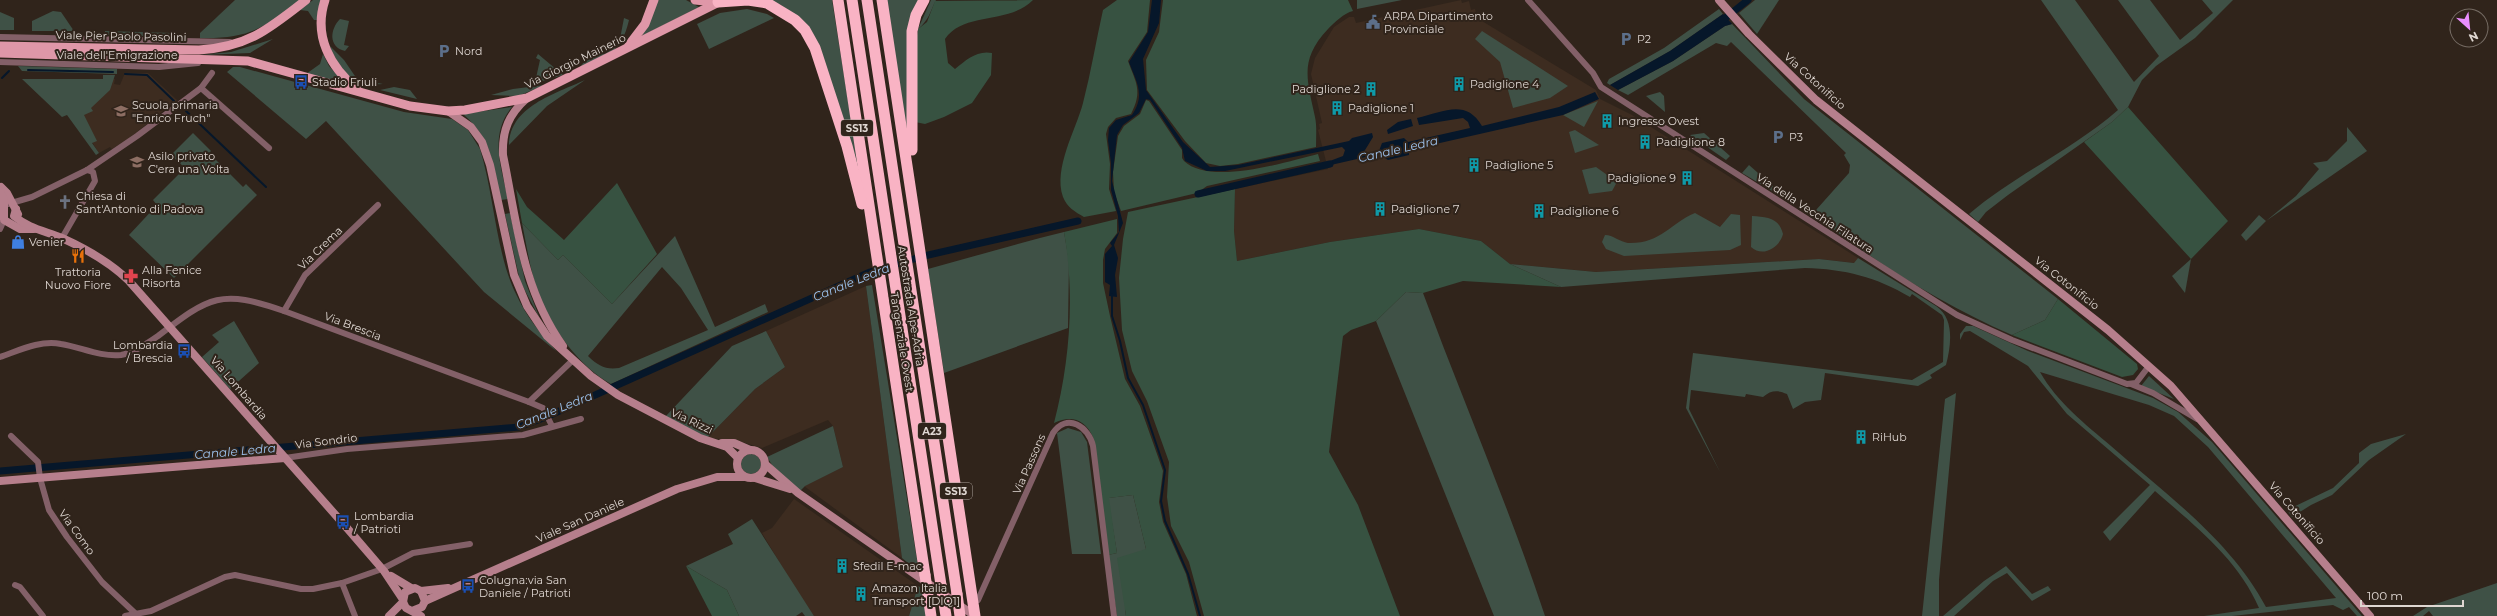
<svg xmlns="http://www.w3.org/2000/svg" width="2497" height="616" viewBox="0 0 2497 616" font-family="Montserrat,sans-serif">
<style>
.built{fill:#3d2c20}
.green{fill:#3f5146;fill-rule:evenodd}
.forest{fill:#375241}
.water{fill:#06172a}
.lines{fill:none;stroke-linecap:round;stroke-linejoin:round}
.stream{stroke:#06172a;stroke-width:2}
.canal{stroke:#06172a;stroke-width:7}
.street{stroke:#836068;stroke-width:6}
.secondary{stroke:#b67f8c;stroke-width:8}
.primary{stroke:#df97a8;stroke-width:9}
.highway{stroke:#f9b3c4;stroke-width:11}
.highway-bridge{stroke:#f9b3c4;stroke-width:11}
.labels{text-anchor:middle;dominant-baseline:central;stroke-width:4;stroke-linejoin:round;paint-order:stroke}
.shield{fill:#30241b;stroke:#aaa19b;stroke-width:1}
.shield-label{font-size:10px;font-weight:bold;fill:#dfd7d2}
.poi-label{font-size:11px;fill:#dfd7d2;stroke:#30241b;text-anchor:start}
.street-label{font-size:11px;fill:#dfd7d2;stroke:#30241b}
.water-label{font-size:12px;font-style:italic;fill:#9fc5f0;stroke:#30241b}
</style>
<rect width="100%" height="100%" fill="#30241b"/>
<g class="built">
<polygon points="1461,0 1462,3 1469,1 1471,10 1475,9 1477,18 1596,90 1600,99 1632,115 1858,258 1855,263 1819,259 1596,272 1510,264 1481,241 1419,229 1330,242 1237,261 1234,231 1235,189 1328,169 1318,130 1320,129 1319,124 1322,123 1311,74 1315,58 1334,27 1349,17 1354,17 1356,23"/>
<polygon points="125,73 148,73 177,100 128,139 112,149 110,147 99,153 74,114 92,79 115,79 114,84 120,85"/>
<polygon points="866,286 902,558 804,486 843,467 833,426 828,420 762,448 735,440 707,438 755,389 785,367 766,331"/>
<polygon points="794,499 918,586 909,616 814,616 795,588 762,533 772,528"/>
</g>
<g class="green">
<path d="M235 0H300C264 29 247 39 200 38V33Z"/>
<polygon points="313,0 322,0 318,20 314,20 308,11 300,10"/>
<polygon points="656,0 686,0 699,7 642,36"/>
<polygon points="767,0 832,0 860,176 799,18 781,5"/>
<polygon points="886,0 920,0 907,138"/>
<path d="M931 0H936C930 12 929 20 918 29Z"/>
<polygon points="1357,0 1402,0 1357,9"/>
<polygon points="1755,0 1779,0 1757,34 1739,13"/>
<path d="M2041 0H2075L2134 82 2159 56 2118 0H2150L2180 40 2213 13 2202 0H2233L2195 38 2156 66 2142 80 2128 107 2112 122 2008 195 1986 212 1978 222 1969 214C2015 175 2072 150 2118 110Z"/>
<polygon points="747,9 767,14 774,18 709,49 697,24 720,13"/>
<polygon points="1719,9 1723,14 1670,51 1610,85 1607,83 1609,79 1664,48"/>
<polygon points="53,11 61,12 74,31 32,31 32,21"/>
<polygon points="0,12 14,18 14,30 0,30"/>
<path d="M624 18 629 20C621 54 608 54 578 69L595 50 605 54 619 44Z"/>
<path d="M340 19 349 21 344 45 349 46 345 51C328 47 330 29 340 19Z"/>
<path d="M1732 24 1804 99 2058 299 2045 320 2012 335C1941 304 1876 263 1816 216V210L1849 173 1850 165 1844 155 1846 153 1731 42 1727 46 1716 43 1628 95 1618 90 1673 61 1725 26Z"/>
<polygon points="105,31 173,33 173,37 105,35"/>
<polygon points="1482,31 1568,86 1550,98 1513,108 1500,62 1475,39"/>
<polygon points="273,39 250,53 200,55 231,52"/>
<path d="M330 46 344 60 357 79 383 84C352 87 346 75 331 51Z"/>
<polygon points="323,54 329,66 346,85 306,74 320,64"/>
<polygon points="538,54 563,75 539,82 536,78 540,60 536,58"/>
<polygon points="18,66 117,69 117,74 22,71"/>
<path d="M233 67H240L404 112 452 119 468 130 480 149C494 194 496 254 516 294 526 316 540 333 556 351L484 292 326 121 306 139 227 72Z"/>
<polygon points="103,75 115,75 110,90 91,108 93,111 84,115 97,141 92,143 99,153 96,155 67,115 62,117 22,79 103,79"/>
<path d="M585 80 547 106 509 145C510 106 555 94 585 80Z"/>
<polygon points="545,85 518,96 491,95 513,89"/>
<polygon points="394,87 410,90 417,99 380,90"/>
<polygon points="1660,92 1664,96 1665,112 1646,96"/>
<polygon points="1598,101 1584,127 1563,115"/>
<path d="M512 107C489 134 501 167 508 199L501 200C493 165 492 139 463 114Z"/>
<polygon points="2347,127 2367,151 2266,221 2246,241 2241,235 2259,215 2266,221 2296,196 2319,169 2313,163 2327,161 2347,141"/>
<polygon points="1575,130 1599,145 1575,153 1569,132"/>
<polygon points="193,133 211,151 209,153 243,187 246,184 257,195 174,278 129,235 157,205 153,200 185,168 171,155"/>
<polygon points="1704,133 1730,156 1726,160 1690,135"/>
<polygon points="1749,165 1791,202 1742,173"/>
<polygon points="1596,167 1617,182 1612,191 1589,194 1582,170"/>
<polygon points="510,213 525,281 540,319 520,281 505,214"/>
<path d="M1695 213 1720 227 1731 214 1740 215 1741 245 1730 250 1624 256 1606 249 1602 242 1605 235C1613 235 1620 242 1628 243 1661 244 1669 224 1695 213Z"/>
<path d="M1752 216C1766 217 1779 217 1783 234 1780 247 1763 258 1751 247Z"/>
<path d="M522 223 558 260 563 255 612 304 675 236 715 327 765 304 768 312 611 384C580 367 553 330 540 298 531 275 527 248 522 223ZM662 267 681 288 708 330 619 368C606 370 598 366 588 356Z"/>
<path d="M1064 232 1069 261 1068 328 944 373 928 269C973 257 1018 243 1064 232Z"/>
<path d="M1858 258 1936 306C1955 319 1951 345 1946 365L1930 375 1932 378 1918 386 1825 373 1821 400 1805 402 1793 409 1787 394C1778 390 1771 390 1763 397L1746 394 1745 397 1691 390 1689 409 1720 472 1686 408 1693 353 1912 380 1943 362 1944 320 1942 315 1912 294 1910 297C1876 277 1845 269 1805 268L1561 287 1510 264 1596 272 1819 259 1854 263Z"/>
<polygon points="2191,259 2185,293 2172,276"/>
<polygon points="872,285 919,572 902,558 866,286"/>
<path d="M1406 292 1423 293C1463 401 1509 507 1545 616H1494L1376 321Z"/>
<polygon points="234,321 259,363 230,389 202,357 219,342 212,335"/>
<path d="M1966 326H1973L2028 351 2153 398 2178 412 2212 442 2362 616H2357L2349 607 2343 610 2333 605 2232 616H2204L2259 608C2238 559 2194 525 2155 491L2110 541 2103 532 2150 485 2067 414 2028 366 1970 331 1964 332 1960 340V334ZM2040 372 2149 405 2174 416 2208 447 2336 598 2266 607C2231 541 2167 495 2111 446 2085 424 2057 402 2040 372Z"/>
<polygon points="766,331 785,367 755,389 707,438 665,417 732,346"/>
<polygon points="2149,376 2174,399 2141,386"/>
<polygon points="1956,393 1939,580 1939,616 1922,616 1945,399"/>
<polygon points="833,426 843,467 805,486 800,491 774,468 767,457"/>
<polygon points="1068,428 1081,432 1087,442 1101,554 1072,554 1057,433"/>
<polygon points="2406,434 2369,460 2332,495 2311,505 2292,517 2287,510 2333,488 2359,463 2359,453 2371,444"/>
<circle cx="751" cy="464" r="10"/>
<polygon points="1133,495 1146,549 1125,610 1126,616 1117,616 1108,555 1117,553 1108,498"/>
<polygon points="752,519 814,616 805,616 802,612 796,616 739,616 727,590 686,566 733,544 728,534"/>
<polygon points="2006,566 2032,594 2048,586 2051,590 2032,601 2007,573 1993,581 1954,616 1943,616 1984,581"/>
<polygon points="2497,583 2497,616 2433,616 2429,611 2423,616 2413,616 2427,607"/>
<polygon points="918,586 922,588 926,616 909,616"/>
</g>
<g class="forest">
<path d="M1033 0C1008 25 964 11 945 39L948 63 955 69C966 60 977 50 992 53L991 75 972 103 944 117 925 124 915 122V48L918 29 927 22 935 1Z"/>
<path d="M1117 0H1150L1147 32 1128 61C1136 83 1143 91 1131 114L1116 118 1108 127 1106 134 1110 164 1109 189 1116 211 1084 217C1075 212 1067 207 1063 197 1053 168 1076 130 1083 103 1091 72 1096 41 1103 10Z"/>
<path d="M1163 0H1348L1353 11C1344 13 1335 22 1328 29 1299 60 1307 79 1315 117 1317 126 1316 137 1316 147L1238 164 1220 166 1206 163 1185 141 1147 90 1146 60 1159 32Z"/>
<path d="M1146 100 1149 101 1182 150V158L1184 161C1210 186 1286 162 1318 154L1320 161 1207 186 1197 193 1121 211 1114 192 1113 172 1118 136 1124 126 1140 114Z"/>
<polygon points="2128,107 2228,221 2191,259 2084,142 2112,122"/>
<polygon points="617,183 657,254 612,304 563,255 558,260 522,223 516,189 527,207 564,240"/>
<polygon points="1235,189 1234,231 1237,261 1330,242 1419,229 1481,241 1510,264 1561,287 1463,281 1423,293 1406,292 1376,321 1351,330 1343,336 1329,452 1358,505 1400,616 1204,616 1189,562 1171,526 1167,497 1169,462 1147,401 1132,371 1122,330 1119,278 1123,239 1128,212"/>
<path d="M1117 219V233L1105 249 1103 260V283L1110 316 1125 379 1140 406 1163 471 1159 502 1163 522 1186 574 1197 616H1126L1117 558 1146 549 1133 495 1109 498 1117 553 1108 555 1093 437C1085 419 1071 415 1054 423 1070 362 1075 295 1064 232Z"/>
<polygon points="2058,299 2137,364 2138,369 2133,375 2122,377 2012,335 2045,320"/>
<polygon points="686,566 727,590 739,616 712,616"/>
</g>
<g class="water">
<path d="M1152 0H1161L1159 23 1143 59 1146 90 1183 142 1210 167 1238 165 1349 141 1352 138 1372 133 1373 137 1362 155 1379 151 1382 143 1404 138 1408 142 1470 128 1468 122 1463 118 1419 125 1417 118C1443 112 1466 98 1482 126L1559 107 1595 92 1599 99 1563 115 1409 150V155L1388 160 1379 154 1322 167V164L1343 156 1345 150 1342 147 1225 171H1207L1185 161 1182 148 1150 100 1146 99 1139 113 1123 125 1117 135 1112 181 1123 223 1114 245 1118 258 1115 275 1117 297 1109 296 1110 285 1105 282V254L1112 246 1110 243 1119 232 1118 216 1111 190V163L1108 140 1109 128 1116 120 1132 115C1146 94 1136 82 1129 62L1148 32Z"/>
<polygon points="1723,14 1732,24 1725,26 1673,61 1618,90 1610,85 1670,51"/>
<polygon points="1411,119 1413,126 1388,134 1387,130 1398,122"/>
</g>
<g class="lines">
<g class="stream">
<polyline points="28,70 113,72"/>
<polyline points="125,74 147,75 174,101"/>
<polyline points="2,78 9,71"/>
<polyline points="186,111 266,187"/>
<polyline points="1112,294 1112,316 1120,341 1128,378 1143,405 1165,470 1161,501 1165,521 1188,574 1200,616"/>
</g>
<g class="canal">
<polyline points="1719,23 1748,0"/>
<polyline points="1198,194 1330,164"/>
<polyline points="0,471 519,427 546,417 870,272 924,256 1078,221"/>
</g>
<g class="street">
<polyline points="1528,0 1593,73 1601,87 1957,315 2012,340 2127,384 2136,383 2149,366"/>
<polyline points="0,37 230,42"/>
<polyline points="0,62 159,67 198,63"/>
<polyline points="201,88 269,148"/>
<polyline points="8,204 32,197 87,170 137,136 201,88 212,73"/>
<polyline points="0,229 4,220"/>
<polyline points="62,238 95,181 93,172 87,170"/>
<polyline points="284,311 305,275 378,205"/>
<path d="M0 357C20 350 40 340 61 344 81 347 99 357 121 355 134 353 148 343 158 336 210 296 221 289 284 311L529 402 573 360"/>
<polyline points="2131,384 2153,393 2197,419"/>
<polyline points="529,402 543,408 552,426"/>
<polyline points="11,436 38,462 40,478 49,510 67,537 102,582 137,615"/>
<polyline points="285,458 347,449 523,435 581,419"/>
<polyline points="342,583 355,616"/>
<polyline points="15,585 20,587 43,616"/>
<path d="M978 600 1053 433C1067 412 1089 427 1093 446L1114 616"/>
<polyline points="125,616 151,611 225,577 235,575 301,589 313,589 342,583 382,569 413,553 470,544"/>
</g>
<g class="secondary">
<polyline points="1719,0 1749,34 1816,100 2108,330 2171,386 2370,616"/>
<path d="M527 98C509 114 502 130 503 155 517 223 522 289 563 346"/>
<polyline points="448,111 471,127 482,142 490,165 514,275 527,306 547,336 591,376 618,395 700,438 727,447 738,458"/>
<polyline points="1,187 7,193 18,214"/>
<polyline points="0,191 4,200 4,220 20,229 34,229"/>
<path d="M16 209 14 216C28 228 45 231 62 238 84 248 112 264 129 281L347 528 384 571 402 598"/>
<polyline points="722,443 734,443 750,450"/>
<circle cx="751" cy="464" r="14"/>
<polyline points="765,464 798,493 975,616"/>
<polyline points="755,478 790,489"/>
<polyline points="0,481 285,458"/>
<polyline points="391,576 411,588"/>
<polyline points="421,591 448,588"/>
<polyline points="425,601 677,489 717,477 744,477"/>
<polyline points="412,611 422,607 425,601 421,591 415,588 405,592 403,602 406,608 421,616"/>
<polyline points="389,616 403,602"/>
</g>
<g class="primary">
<path d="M325 0C313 36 330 67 358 90"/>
<polyline points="695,0 715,2"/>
<polyline points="629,45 645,24 654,0"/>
<path d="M0 46 199 50C248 47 269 29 306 0"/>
<polyline points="0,53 248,61 410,106 448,111 465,110 527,98 723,0"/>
</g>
<g class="highway">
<polyline points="838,0 925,575"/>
<polyline points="852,0 941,585"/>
<polyline points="867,0 957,594"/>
<polyline points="882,0 975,616"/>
<polyline points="718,2 748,0 767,3 795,20 805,30 815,48 847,146 862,204"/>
<polyline points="912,150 912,31 916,15 924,0"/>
</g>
<g class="highway-bridge">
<polyline points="925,575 931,616"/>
<polyline points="941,585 946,616"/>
<polyline points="957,594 960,616"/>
</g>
</g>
<defs>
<symbol id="civic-bare" viewBox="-9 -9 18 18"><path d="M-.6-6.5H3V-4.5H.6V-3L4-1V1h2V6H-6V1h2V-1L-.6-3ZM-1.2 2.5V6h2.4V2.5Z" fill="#5c6f8a" stroke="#30241b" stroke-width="2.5" paint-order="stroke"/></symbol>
<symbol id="parking-bare" viewBox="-9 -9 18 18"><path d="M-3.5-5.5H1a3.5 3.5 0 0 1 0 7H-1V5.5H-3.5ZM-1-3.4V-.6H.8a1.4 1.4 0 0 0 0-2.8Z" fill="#5c6f8a" stroke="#30241b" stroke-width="2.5" paint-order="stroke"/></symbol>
<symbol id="bus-bare" viewBox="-9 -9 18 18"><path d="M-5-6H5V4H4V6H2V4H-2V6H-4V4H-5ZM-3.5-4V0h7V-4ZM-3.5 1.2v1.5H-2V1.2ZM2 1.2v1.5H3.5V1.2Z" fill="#1a4fb4" stroke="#30241b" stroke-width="2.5" paint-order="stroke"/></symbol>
<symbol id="building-bare" viewBox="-9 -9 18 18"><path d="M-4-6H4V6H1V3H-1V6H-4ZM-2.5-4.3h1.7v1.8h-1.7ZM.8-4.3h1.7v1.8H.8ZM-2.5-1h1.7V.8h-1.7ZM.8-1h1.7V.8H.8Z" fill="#0f9aa8" stroke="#30241b" stroke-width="2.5" paint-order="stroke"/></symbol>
<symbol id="school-bare" viewBox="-9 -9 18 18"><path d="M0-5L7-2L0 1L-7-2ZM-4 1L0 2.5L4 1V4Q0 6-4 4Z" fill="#8d6e63" stroke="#30241b" stroke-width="2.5" paint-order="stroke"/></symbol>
<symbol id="church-bare" viewBox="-9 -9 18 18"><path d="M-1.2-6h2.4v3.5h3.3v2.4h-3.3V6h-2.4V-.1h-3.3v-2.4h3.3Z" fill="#6b7280" stroke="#30241b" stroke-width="2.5" paint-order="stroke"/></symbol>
<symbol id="shop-bare" viewBox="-9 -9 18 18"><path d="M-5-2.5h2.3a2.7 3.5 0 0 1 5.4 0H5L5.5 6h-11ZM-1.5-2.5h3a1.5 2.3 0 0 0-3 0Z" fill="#3f7fe0" stroke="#30241b" stroke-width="2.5" paint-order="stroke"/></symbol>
<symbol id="restaurant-bare" viewBox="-9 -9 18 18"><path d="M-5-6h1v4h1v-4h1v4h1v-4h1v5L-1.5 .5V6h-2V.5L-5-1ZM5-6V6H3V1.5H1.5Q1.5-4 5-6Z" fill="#e8710a" stroke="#30241b" stroke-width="2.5" paint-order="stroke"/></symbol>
<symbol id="pharmacy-bare" viewBox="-9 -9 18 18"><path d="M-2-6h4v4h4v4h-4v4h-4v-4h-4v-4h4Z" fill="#e0444e" stroke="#30241b" stroke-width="2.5" paint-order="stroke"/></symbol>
</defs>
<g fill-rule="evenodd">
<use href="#civic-bare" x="1363" y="12" width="20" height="20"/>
<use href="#parking-bare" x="1616" y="29" width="20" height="20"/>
<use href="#parking-bare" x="434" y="41" width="20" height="20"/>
<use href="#bus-bare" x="291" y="72" width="20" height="20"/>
<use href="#building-bare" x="1449" y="74" width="20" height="20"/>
<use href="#building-bare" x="1361" y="79" width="20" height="20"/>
<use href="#building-bare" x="1327" y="98" width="20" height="20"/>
<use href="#school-bare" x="111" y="101" width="20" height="20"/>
<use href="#building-bare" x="1597" y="111" width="20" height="20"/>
<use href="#parking-bare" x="1768" y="127" width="20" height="20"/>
<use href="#building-bare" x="1635" y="132" width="20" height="20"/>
<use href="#school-bare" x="127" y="152" width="20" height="20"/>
<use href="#building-bare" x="1464" y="155" width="20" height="20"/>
<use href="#building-bare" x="1677" y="168" width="20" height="20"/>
<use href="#church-bare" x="55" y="192" width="20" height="20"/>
<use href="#building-bare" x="1370" y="199" width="20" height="20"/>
<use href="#building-bare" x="1529" y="201" width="20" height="20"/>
<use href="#shop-bare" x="8" y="232" width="20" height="20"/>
<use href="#restaurant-bare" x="68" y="246" width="20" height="20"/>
<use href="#pharmacy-bare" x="121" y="266" width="20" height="20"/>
<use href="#bus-bare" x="174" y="341" width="20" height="20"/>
<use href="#building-bare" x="1851" y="427" width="20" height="20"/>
<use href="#bus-bare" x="333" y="512" width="20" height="20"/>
<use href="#building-bare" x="832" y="556" width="20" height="20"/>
<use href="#bus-bare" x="458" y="576" width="20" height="20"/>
<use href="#building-bare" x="851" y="584" width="20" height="20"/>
</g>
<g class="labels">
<g class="shield">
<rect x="841" y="120" width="32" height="16" rx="3"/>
<rect x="918" y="423" width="28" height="16" rx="3"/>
<rect x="940" y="483" width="32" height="16" rx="3"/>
</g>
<g class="shield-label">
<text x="857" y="128">SS13</text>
<text x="932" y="431">A23</text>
<text x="956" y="491">SS13</text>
</g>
<g class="poi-label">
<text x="1384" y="16">ARPA Dipartimento<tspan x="1384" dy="13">Provinciale</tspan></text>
<text x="1637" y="39">P2</text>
<text x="455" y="51">Nord</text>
<text x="312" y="82">Stadio Friuli</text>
<text x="1470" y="84">Padiglione 4</text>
<text x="1360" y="89" text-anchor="end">Padiglione 2</text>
<text x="132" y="105">Scuola primaria<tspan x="132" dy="13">"Enrico Fruch"</tspan></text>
<text x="1348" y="108">Padiglione 1</text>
<text x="1618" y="121">Ingresso Ovest</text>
<text x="1789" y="137">P3</text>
<text x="1656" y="142">Padiglione 8</text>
<text x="148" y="156">Asilo privato<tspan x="148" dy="13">C'era una Volta</tspan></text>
<text x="1485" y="165">Padiglione 5</text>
<text x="1676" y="178" text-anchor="end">Padiglione 9</text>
<text x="76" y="196">Chiesa di<tspan x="76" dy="13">Sant'Antonio di Padova</tspan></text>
<text x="1391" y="209">Padiglione 7</text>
<text x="1550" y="211">Padiglione 6</text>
<text x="29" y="242">Venier</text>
<text x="142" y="270">Alla Fenice<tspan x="142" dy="13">Risorta</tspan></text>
<text x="78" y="272" text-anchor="middle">Trattoria<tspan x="78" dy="13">Nuovo Fiore</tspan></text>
<text x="173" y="345" text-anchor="end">Lombardia<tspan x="173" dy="13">/ Brescia</tspan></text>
<text x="1872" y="437">RiHub</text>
<text x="354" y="516">Lombardia<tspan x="354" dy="13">/ Patrioti</tspan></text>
<text x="853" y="566">Sfedil E-mac</text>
<text x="479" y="580">Colugna:via San<tspan x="479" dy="13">Daniele / Patrioti</tspan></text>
<text x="872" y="588">Amazon Italia<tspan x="872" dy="13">Transport [DIQ1]</tspan></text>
</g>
<g class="street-label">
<text transform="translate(121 36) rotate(1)">Viale Pier Paolo Pasolini</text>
<text x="117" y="55">Viale dell'Emigrazione</text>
<text transform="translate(575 61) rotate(-26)">Via Giorgio Mainerio</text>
<text transform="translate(1815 81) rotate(42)">Via Cotonificio</text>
<text transform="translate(1815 213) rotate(33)">Via della Vecchia Filatura</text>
<text transform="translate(320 248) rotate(-44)">Via Crema</text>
<text transform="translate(2067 283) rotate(38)">Via Cotonificio</text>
<text transform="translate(911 306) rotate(81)">Autostrada Alpe-Adria</text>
<text transform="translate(353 326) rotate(21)">Via Brescia</text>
<text transform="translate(902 342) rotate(81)">Tangenziale Ovest</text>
<text transform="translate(239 388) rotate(49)">Via Lombardia</text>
<text transform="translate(692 421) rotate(25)">Via Rizzi</text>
<text transform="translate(326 441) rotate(-7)">Via Sondrio</text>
<text transform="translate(1029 464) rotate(-66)">Via Passons</text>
<text transform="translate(2297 513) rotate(49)">Via Cotonificio</text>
<text transform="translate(580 520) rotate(-24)">Viale San Daniele</text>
<text transform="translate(77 532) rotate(54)">Via Como</text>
</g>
<g class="water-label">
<text transform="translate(1398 149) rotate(-13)">Canale Ledra</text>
<text transform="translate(851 282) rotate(-22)">Canale Ledra</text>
<text transform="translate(554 410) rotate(-22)">Canale Ledra</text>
<text transform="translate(235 451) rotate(-5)">Canale Ledra</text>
</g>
</g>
<g transform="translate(2469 28) rotate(153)"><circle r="19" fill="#30241b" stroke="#766c64"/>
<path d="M0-3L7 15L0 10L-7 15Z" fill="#e98dfd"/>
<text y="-6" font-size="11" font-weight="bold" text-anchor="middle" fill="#dfd7d2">N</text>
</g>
<path d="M2361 600v6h102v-6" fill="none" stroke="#dfd7d2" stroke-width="2"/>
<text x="2367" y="600" font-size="12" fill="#dfd7d2" stroke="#30241b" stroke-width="3" paint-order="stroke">100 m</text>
</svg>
